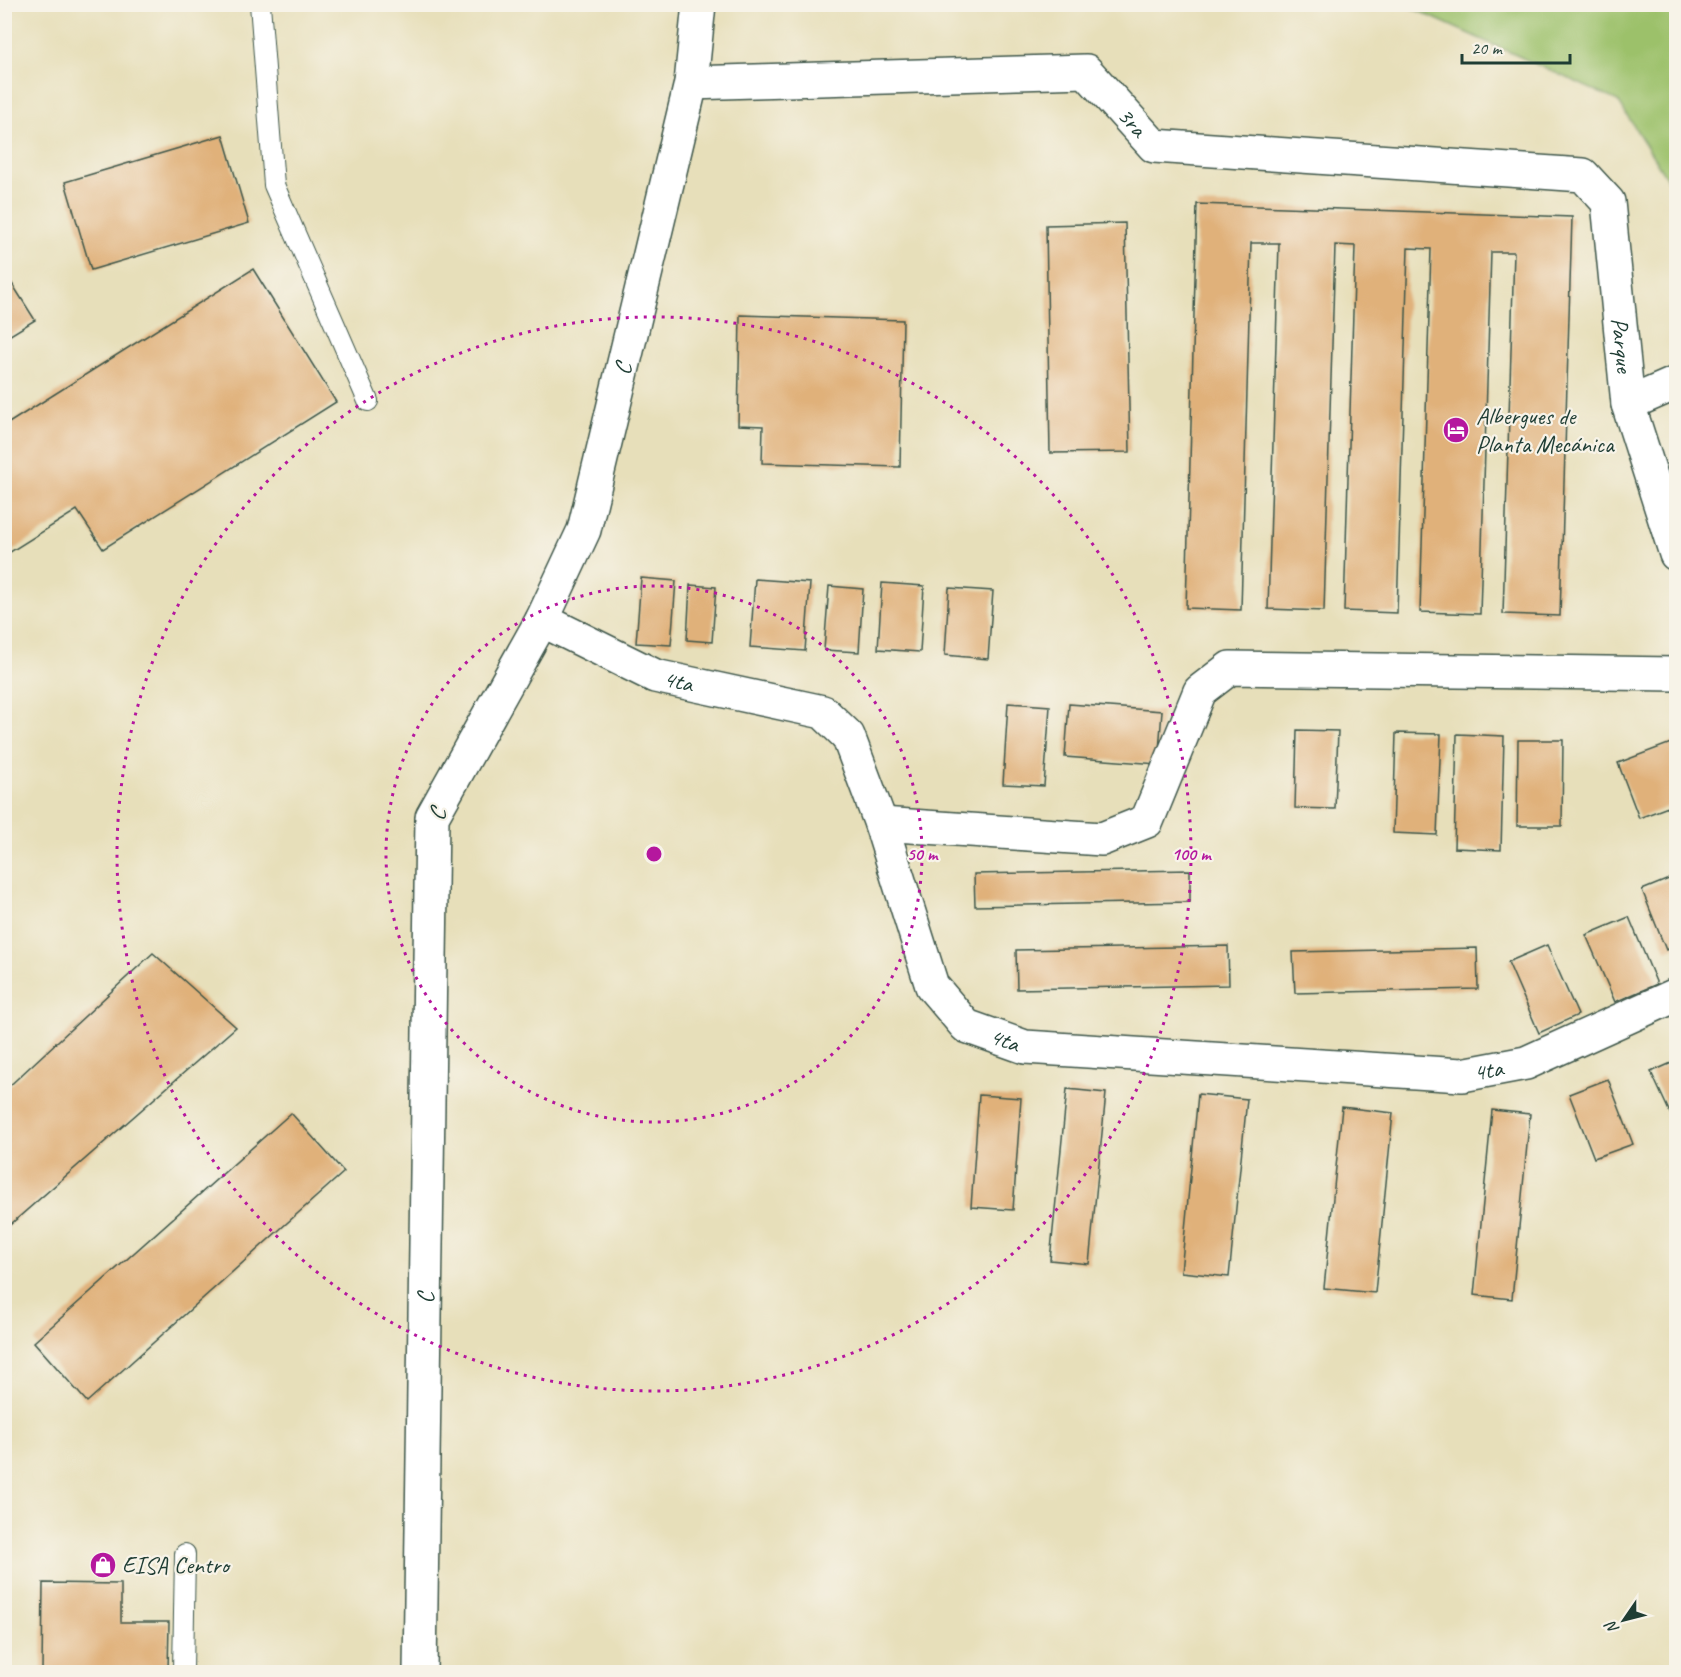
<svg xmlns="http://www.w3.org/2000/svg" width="1681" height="1677" viewBox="0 0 1681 1677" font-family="Caveat,sans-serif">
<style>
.green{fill:#9cc16b;stroke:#5e7f50;stroke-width:1.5}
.building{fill:#e0b17a}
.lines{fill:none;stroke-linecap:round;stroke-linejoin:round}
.service-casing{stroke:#3d5548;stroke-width:22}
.minor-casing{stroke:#3d5548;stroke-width:36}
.service{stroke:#fff;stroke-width:20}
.minor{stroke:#fff;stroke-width:33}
.ring{fill:none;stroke:#b5179e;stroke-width:3;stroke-dasharray:3 6}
.labels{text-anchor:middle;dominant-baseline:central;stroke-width:4.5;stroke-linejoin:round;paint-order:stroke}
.street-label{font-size:24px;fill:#1f3d34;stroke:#f7f3e8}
.poi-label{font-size:24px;fill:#1f3d34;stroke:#f7f3e8;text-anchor:start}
.centre{fill:#b5179e;stroke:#f7f3e8;stroke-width:3}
.ring-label{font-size:18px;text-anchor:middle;font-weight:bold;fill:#b5179e;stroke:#f7f3e8;stroke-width:4.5;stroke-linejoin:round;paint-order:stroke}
</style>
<rect width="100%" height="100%" fill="#f7f3e8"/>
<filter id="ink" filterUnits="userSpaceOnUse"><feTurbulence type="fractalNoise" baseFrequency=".0167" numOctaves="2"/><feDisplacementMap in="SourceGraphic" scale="12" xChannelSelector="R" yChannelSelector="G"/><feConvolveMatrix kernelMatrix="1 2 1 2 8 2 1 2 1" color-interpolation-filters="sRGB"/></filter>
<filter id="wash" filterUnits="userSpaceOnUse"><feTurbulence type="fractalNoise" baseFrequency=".008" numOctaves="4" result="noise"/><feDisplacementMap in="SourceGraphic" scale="24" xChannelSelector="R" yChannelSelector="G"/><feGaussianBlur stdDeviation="1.35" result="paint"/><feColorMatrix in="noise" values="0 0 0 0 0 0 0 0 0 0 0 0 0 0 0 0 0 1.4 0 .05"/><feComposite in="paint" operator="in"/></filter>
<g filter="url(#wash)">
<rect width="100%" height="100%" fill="#e7dfba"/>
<polygon class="green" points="1405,5 1676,5 1676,193 1618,101"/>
<g id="blocks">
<g class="building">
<polygon points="223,135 249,223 91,270 65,182"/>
<polygon points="1197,204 1572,217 1560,616 1503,614 1514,252 1491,252 1480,614 1420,612 1431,249 1408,248 1397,613 1344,611 1355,246 1335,245 1324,611 1268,609 1279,243 1251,243 1241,610 1186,608"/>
<polygon points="1125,223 1130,452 1050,453 1046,225"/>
<polygon points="253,269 336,402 103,549 77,510 4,556 4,426"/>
<polygon points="4,271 35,320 4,339"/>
<polygon points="740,315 903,320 900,467 762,463 763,426 738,425"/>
<polygon points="641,578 676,581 671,645 636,643"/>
<polygon points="755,579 810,583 805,651 750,647"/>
<polygon points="882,583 924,586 920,652 878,649"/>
<polygon points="690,585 716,587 712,642 687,640"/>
<polygon points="829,586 863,589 859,652 824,650"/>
<polygon points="949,588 993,591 988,659 945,655"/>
<polygon points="1008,703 1050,706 1044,786 1003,784"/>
<polygon points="1069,704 1162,711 1158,764 1065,757"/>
<polygon points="1297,730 1338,731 1335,809 1295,808"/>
<polygon points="1396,733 1441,734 1437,835 1393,833"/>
<polygon points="1457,734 1504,736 1501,850 1454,848"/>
<polygon points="1518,740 1563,740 1562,826 1517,826"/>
<polygon points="1676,741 1676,804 1639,818 1618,763"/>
<polygon points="1190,870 1190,902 975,906 974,874"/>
<polygon points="1676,876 1676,946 1666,950 1642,890"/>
<polygon points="1629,917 1657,984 1615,1002 1586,935"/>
<polygon points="1547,945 1578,1015 1539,1033 1508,962"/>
<polygon points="1228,946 1229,985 1017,989 1016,950"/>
<polygon points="1477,948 1478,989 1295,993 1293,952"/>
<polygon points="153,953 236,1027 4,1230 4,1091"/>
<polygon points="1676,1061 1676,1126 1651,1072"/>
<polygon points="1608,1079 1633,1144 1594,1158 1569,1094"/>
<polygon points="1067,1089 1106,1093 1089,1264 1050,1260"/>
<polygon points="1198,1094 1247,1099 1229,1277 1181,1272"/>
<polygon points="979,1095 1021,1098 1013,1210 971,1207"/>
<polygon points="1342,1107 1393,1113 1375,1293 1324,1288"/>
<polygon points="1492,1110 1530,1114 1512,1299 1474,1295"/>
<polygon points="291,1113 344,1172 87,1402 34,1342"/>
<polygon points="43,1583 121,1584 121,1622 169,1622 168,1672 42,1672"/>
</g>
</g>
</g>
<g filter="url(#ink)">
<use href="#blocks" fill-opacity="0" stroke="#3d5548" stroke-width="1.5"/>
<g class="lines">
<defs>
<g id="service">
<polyline points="260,4 274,185 368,401"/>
<polyline points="183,1672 185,1554"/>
</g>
<g id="minor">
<path id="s1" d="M691 83 1086 71 1154 146 1583 175 1608 202 1628 404 1676 554"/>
<polyline points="1628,404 1676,383"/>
<path id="s2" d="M542 620 655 676 823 712 848 736 881 824 932 986 966 1026 1025 1047 1462 1075 1526 1063 1676 995"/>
<polyline points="881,824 1102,839 1147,821 1200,691 1230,668 1676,674"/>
<path id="s3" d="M420 1672 432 817 542 620 584 530 691 83 699 4"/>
</g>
</defs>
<use href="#service" class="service-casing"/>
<use href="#minor" class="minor-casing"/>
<use href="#service" class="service"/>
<use href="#minor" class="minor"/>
</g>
</g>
<g class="ring">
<circle cx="654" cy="854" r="268"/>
<circle cx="654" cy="854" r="537"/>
</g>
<defs>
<symbol id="hotel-disc" viewBox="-11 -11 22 22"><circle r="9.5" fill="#b5179e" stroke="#f7f3e8"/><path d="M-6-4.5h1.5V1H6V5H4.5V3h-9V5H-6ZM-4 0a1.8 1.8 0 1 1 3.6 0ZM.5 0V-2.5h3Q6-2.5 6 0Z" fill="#fff"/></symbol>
<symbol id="shop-disc" viewBox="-11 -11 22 22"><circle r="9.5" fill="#b5179e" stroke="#f7f3e8"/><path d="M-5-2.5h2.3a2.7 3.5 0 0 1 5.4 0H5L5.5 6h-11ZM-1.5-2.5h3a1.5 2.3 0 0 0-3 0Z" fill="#fff"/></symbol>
</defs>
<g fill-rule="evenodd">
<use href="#hotel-disc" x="1441" y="415" width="30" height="30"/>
<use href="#shop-disc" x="88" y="1550" width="30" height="30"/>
</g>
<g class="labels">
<g class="street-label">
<text stroke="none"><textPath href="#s1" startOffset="464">3ra</textPath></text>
<text stroke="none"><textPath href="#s1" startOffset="1107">Parque</textPath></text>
<text stroke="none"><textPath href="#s3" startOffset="1346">C</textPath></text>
<text stroke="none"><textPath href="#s2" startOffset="150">4ta</textPath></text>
<text transform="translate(437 814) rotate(-72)">C</text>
<text stroke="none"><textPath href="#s2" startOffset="690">4ta</textPath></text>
<text stroke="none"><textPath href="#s2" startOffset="1176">4ta</textPath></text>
<text stroke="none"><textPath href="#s3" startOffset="374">C</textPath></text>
</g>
<g class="poi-label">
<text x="1476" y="416">Albergues de<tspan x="1476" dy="28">Planta Mecánica</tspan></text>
<text x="122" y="1565">EISA Centro</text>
</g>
</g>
<circle cx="654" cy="854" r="9" class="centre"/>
<g class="ring-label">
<text x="922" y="860">50 m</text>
<text x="1191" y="860">100 m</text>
</g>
<rect width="1681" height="1677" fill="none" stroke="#f7f3e8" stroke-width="24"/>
<g transform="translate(1624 1620) rotate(235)" stroke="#f7f3e8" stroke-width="4.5" paint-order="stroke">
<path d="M0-4.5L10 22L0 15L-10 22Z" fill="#1f3d34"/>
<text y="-9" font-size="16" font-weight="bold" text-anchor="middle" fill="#1f3d34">N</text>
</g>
<path d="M1462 54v9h108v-9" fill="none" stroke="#1f3d34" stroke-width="3"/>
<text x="1471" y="54" font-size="18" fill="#1f3d34" stroke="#f7f3e8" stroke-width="4.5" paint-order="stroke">20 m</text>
</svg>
